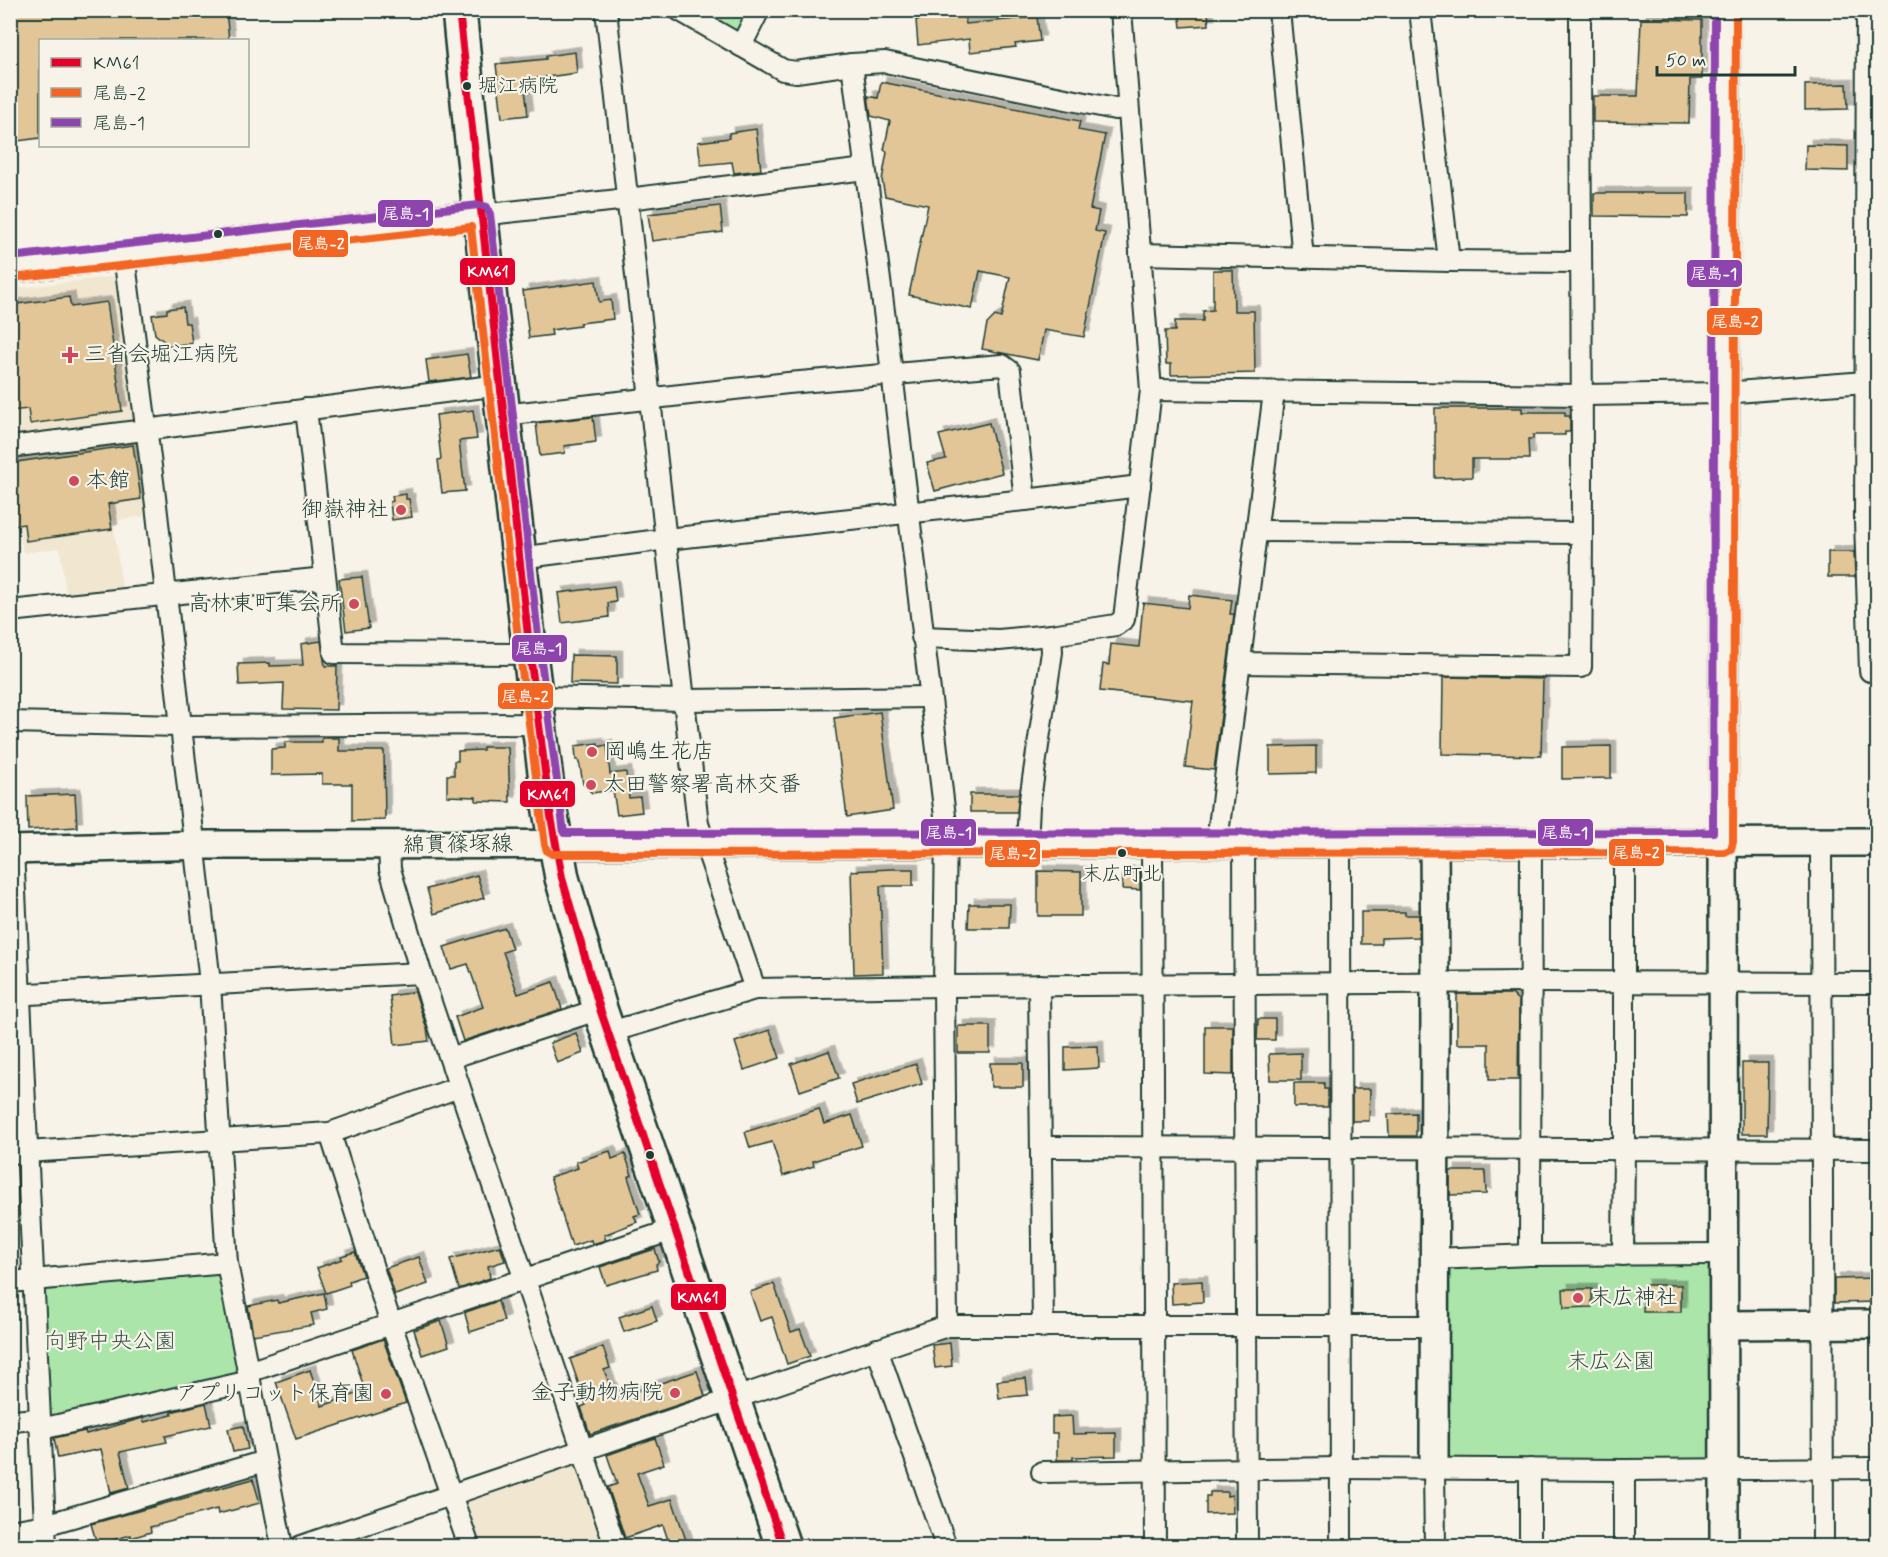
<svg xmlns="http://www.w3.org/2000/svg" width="1888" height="1557" viewBox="0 0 1888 1557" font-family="Mynerve,'Klee One',sans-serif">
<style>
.built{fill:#f1e6d0}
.green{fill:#abe5aa;stroke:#65916f;stroke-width:1.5}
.building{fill:#e3c697;stroke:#1f3d34;stroke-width:1.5;filter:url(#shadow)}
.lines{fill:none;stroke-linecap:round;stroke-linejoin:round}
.street-casing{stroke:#1f3d34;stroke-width:24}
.secondary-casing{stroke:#1f3d34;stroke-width:32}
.highway-casing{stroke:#1f3d34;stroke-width:38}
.street{stroke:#f7f3e8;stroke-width:20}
.secondary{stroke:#f7f3e8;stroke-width:27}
.highway{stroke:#f7f3e8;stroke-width:33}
.bus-1-casing{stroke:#f7f3e8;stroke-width:12}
.bus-2-casing{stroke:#f7f3e8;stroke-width:12}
.bus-3-casing{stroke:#f7f3e8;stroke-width:12}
.bus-1{stroke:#e4002b;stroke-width:8}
.bus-2{stroke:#f26522;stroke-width:8}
.bus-3{stroke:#8e44ad;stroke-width:8}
.bus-dot{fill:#1f3d34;stroke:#f7f3e8;stroke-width:2}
.poi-dot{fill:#d1495b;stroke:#f7f3e8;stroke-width:2}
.labels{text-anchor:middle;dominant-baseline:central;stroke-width:4.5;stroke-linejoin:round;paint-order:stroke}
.bus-label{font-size:20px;fill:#1f3d34;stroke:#f7f3e8;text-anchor:start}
.poi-label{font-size:22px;fill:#1f3d34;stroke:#f7f3e8;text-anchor:start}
.street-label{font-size:22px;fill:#1f3d34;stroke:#f7f3e8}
.park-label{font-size:22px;fill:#345646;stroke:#f7f3e8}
.line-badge{stroke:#f7f3e8;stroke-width:2}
.badge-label{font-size:16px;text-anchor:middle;font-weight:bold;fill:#fff}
</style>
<defs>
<filter id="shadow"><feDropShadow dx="5.5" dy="-5.5" stdDeviation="0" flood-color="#0004"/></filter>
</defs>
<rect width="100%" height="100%" fill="#f7f3e8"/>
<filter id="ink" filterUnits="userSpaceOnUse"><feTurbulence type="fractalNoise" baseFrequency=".0167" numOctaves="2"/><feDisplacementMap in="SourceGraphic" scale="12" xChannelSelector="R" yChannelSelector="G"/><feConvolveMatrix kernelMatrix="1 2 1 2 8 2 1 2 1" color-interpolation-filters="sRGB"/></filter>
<g filter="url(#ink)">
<g class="built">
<polygon points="118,276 137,422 11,439 10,289"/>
<polygon points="141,438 152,515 113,521 123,595 67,601 60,548 23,553 19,530 11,531 10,455"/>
<polygon points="577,1461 606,1546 476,1546 460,1501"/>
</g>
<g class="green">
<polygon points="696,11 749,11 738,29 730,31"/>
<polygon points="1710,1262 1712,1460 1448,1459 1446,1267"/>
<polygon points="221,1271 238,1378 50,1416 42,1288"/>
</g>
<g class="building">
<polygon points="10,10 226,10 229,40 40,40 40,138 10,142"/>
<polygon points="944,10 964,10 966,24 1037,17 1040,41 1015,44 1016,47 970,52 969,39 918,45 916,20 945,17"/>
<polygon points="1179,10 1208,10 1209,25 1181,27"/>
<polygon points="1641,19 1702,20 1702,79 1690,79 1689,123 1593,122 1593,96 1638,96"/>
<polygon points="575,52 577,73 524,80 528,115 502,118 496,64 546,59 546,56"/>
<polygon points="881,82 1080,121 1078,130 1105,135 1090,209 1099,211 1095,231 1105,233 1084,337 1044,330 1038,360 982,349 987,324 995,316 1001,318 1010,277 980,271 972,309 909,295 928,205 885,196 882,180 887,152 884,150 890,121 871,116 868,96 878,98"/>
<polygon points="1847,84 1848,109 1805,110 1805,85"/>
<polygon points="756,129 761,170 734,173 732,162 701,165 698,142 729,138 729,133"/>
<polygon points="1806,145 1848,146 1848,171 1805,170"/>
<polygon points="1594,193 1688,193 1688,217 1594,216"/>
<polygon points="720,206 723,232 652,241 648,214"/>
<polygon points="1213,270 1233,270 1234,311 1254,311 1255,373 1171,375 1171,364 1166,364 1165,331 1175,331 1175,321 1203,321 1203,311 1213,310"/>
<polygon points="596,281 599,302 611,300 613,319 580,323 580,326 551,330 552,335 529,338 523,291"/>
<polygon points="69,297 71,307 107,302 122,411 30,424 28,409 10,411 10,305"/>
<polygon points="183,307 185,323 189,323 192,343 170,346 155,334 152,315 167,313 167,309"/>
<polygon points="467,354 471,377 429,382 426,360"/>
<polygon points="1435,408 1522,408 1522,412 1565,412 1565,416 1570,416 1570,432 1565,432 1565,435 1533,435 1533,439 1528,439 1529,459 1472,459 1472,477 1435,478"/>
<polygon points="473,410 477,439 459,441 465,491 442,493 438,460 441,459 436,415"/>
<polygon points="593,417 596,442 564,446 565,453 540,456 536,423"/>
<polygon points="989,423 1002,473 935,491 927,463 946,459 939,435"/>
<polygon points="133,445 141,499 108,504 112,529 26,541 24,524 10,526 10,463"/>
<polygon points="406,494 406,499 409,499 412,517 392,520 390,502 393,501 392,496"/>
<polygon points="1828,552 1854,552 1855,577 1828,577"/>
<polygon points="362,577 369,628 346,631 339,579"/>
<polygon points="614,586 616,602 608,603 609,617 562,623 558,593"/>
<polygon points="1189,595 1232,600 1230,614 1234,614 1214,770 1185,767 1193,701 1100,691 1103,664 1109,665 1111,644 1139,647 1143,603 1188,608"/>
<polygon points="321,641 325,666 337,666 336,710 283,709 284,683 239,685 238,664 270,663 270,666 303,665 301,644"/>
<polygon points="571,655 617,656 617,684 570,683"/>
<polygon points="1443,677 1543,679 1541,756 1442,754"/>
<polygon points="880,712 893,810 847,817 834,718"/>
<polygon points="322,738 339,738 339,751 384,751 385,820 352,821 352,784 322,784 322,774 271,775 271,749 285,748 285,742 322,742"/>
<polygon points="598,743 598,747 607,745 610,774 626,772 629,798 640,797 642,812 617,815 613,790 592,793 583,784 580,766 578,760 576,760 575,746"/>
<polygon points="1316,746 1316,773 1270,774 1270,747"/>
<polygon points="1611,746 1611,778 1562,779 1562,747"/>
<polygon points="483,747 508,747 510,802 476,801 476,797 447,796 447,775 454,775 454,761 458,761 458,751 483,750"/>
<polygon points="75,794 77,827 28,830 27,796"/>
<polygon points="970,794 1019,794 1017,812 970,812"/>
<polygon points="891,869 913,869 913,886 880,886 883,973 854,974 851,871"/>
<polygon points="1038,871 1081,872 1081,916 1038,916"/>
<polygon points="1123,872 1140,872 1140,890 1122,889"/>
<polygon points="477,875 484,898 434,914 427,889"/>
<polygon points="969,904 1010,904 1009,928 968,928"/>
<polygon points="1361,912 1405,912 1405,915 1419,915 1419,937 1381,938 1381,944 1361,944"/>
<polygon points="505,928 512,949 503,952 518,994 553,982 562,1009 463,1041 455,1017 483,1007 468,964 451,969 444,947"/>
<polygon points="415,992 427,1029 429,1041 395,1045 390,996"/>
<polygon points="1457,994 1512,994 1519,1001 1518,1080 1489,1080 1489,1044 1457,1044"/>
<polygon points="1258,1019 1275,1019 1275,1040 1257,1040"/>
<rect x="958" y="1026" width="32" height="27"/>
<polygon points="1205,1026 1233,1026 1233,1075 1205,1074"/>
<polygon points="770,1030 780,1058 744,1070 735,1042"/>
<polygon points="576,1033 583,1053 557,1063 550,1043"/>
<polygon points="1098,1046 1099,1068 1065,1070 1065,1047"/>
<polygon points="829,1051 839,1078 800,1091 791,1064"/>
<polygon points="1301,1053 1301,1080 1270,1080 1269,1054"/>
<polygon points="990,1063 1023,1063 1023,1087 991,1087"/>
<polygon points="1742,1063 1768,1063 1767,1134 1742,1134"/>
<polygon points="916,1064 922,1084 857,1104 851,1084"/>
<polygon points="1294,1083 1324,1083 1324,1089 1328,1089 1328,1107 1294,1107"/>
<polygon points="1352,1089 1370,1089 1369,1121 1352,1121"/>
<polygon points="819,1109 824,1124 852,1115 862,1146 813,1161 814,1166 783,1176 772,1142 750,1148 745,1132"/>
<polygon points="1416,1113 1416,1136 1389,1136 1388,1114"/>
<polygon points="610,1151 612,1159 625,1154 632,1175 628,1177 640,1214 634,1216 637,1222 604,1235 606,1240 592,1244 591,1240 572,1246 550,1177 578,1168 576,1162"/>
<polygon points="1450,1171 1485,1171 1486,1194 1450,1195"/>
<polygon points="500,1246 505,1261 488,1266 490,1278 459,1289 450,1259"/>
<polygon points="655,1249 659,1262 656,1264 657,1270 606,1285 600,1267"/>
<polygon points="355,1252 363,1276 349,1281 350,1285 326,1293 317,1268 342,1259 341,1256"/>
<polygon points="419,1257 428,1284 395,1295 386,1268"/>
<polygon points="1878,1278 1878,1302 1834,1303 1834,1279"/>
<polygon points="1202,1281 1203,1302 1172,1304 1171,1283"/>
<polygon points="774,1284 791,1332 800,1329 810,1356 787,1364 772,1317 760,1321 750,1292"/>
<rect x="1643" y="1285" width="38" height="27"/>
<polygon points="1563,1289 1592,1289 1592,1307 1564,1308"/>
<polygon points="324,1293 327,1309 311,1313 314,1325 253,1335 248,1306 277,1300 278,1303"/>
<polygon points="498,1301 504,1321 470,1332 465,1314 466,1312"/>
<polygon points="652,1306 657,1321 624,1332 619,1317"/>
<polygon points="441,1321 449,1346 422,1355 414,1330"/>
<polygon points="383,1339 406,1403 296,1439 276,1382 310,1370 322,1406 365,1391 352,1350"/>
<polygon points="950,1343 952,1366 935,1368 932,1345"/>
<polygon points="603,1347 610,1368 604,1370 614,1396 633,1390 634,1392 697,1371 705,1396 590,1434 581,1407 586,1405 570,1359"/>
<polygon points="1026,1378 1028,1395 999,1398 997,1381"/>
<polygon points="206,1403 211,1426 165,1436 167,1442 120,1452 129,1488 111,1493 101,1449 58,1458 54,1438 85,1431 86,1434 143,1418 144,1422 172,1415 171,1412"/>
<polygon points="1072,1416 1073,1434 1116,1433 1116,1456 1073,1457 1073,1460 1057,1460 1057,1433 1052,1433 1052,1417"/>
<polygon points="243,1426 248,1449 233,1452 228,1429"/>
<polygon points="655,1438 664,1464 637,1473 649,1506 672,1499 688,1546 670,1546 663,1525 625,1538 608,1487 617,1484 607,1455"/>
<polygon points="253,1479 260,1503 218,1514 217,1509 150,1527 151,1532 131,1538 131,1535 97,1544 91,1524"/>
<polygon points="1210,1492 1227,1492 1227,1496 1232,1495 1233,1513 1206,1514 1206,1496 1210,1496"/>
</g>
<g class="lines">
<defs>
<g id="street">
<polyline points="606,10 698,824 755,989"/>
<polyline points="679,10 783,70 796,72 852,64 885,62 1115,109 1128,108"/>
<polyline points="1279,10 1303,258"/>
<polyline points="1420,10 1449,261"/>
<polyline points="1867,10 1865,521 1870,671 1878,671"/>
<polyline points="741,46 759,10"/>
<polyline points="852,64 892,373 946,825 944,986 947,1326"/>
<polyline points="480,215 628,199 865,169"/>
<polyline points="1140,254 1449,261 1580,262"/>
<polyline points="124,255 156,505 210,983 227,1263 282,1546"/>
<polyline points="1151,390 1583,395 1724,393 1878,381"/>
<polyline points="306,409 334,653 530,654"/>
<polyline points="503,415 788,383 1002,365 1010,371 1025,500"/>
<polyline points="10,447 500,385"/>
<polyline points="1257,531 1582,533"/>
<polyline points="519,558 667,539 1025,500 1140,486"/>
<polyline points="10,611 325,578"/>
<polyline points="922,637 999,640 1051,635 1116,625 1124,619 1151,390 1121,10"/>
<path d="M1240 663 1581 667C1584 448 1580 229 1580 10"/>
<polyline points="535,697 685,700 929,697"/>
<polyline points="10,722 180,726 538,724"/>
<polyline points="1217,842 1274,392"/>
<polyline points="1244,842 1247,1546"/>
<polyline points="1821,842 1823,1546"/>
<polyline points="1152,843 1155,1546"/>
<polyline points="1340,843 1341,1546"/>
<polyline points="1027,844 1029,806 1052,652 1051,635"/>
<polyline points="389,846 390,869 421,973 615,1546"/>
<polyline points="13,850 46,1546"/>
<polyline points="1039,985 1043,1327"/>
<polyline points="10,995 421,973"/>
<polyline points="607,1033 755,989 944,986 1531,982 1878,983"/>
<polyline points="450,1058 600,1009"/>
<polyline points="330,1133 391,1324 469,1546"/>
<polyline points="1042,1147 1878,1150"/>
<polyline points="10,1153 330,1133 459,1087"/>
<polyline points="1530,1255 1531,842"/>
<polyline points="1623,1255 1624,1149 1624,842"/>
<polyline points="1434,1259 1530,1255 1723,1254"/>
<polyline points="10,1282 227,1263"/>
<polyline points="877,1349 946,1546"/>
<polyline points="248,1372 675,1229"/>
<polyline points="10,1421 40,1419"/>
<polyline points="41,1429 250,1381"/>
<polyline points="1434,1469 1435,1546"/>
<polyline points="1624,1470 1624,1546"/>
<polyline points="1042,1472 1340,1468 1624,1470 1878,1468"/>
<polyline points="10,1531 45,1525 265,1461"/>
<polyline points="301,1546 947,1326 1434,1326"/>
<polyline points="1530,1546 1530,1469"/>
</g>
<g id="secondary">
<polyline points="10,268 480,215"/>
<polyline points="1434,842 1435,983 1434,1469"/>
<polyline points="10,850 207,845 1878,842"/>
<polyline points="1724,1325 1878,1324"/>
<polyline points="1724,1546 1723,822 1726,10"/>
</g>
<polyline id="highway" points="459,10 471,132 530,654 550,811 562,878 600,1009 783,1546"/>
</defs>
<use href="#street" class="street-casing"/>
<use href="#secondary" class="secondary-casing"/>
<use href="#highway" class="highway-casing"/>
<use href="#street" class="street"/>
<use href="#secondary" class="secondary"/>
<use href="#highway" class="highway"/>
<defs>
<polyline id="bus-1" points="459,10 530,654 550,811 562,878 600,1009 783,1546"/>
<polyline id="bus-2" points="11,278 471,227 520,655 545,845 547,851 552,854 1725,852 1731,849 1733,842 1736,10"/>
<polyline id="bus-3" points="10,257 479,205 487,207 490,214 540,653 564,833 1713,832 1715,10"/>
</defs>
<use href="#bus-1" class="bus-1-casing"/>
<use href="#bus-2" class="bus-2-casing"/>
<use href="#bus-3" class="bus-3-casing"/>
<use href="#bus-1" class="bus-1"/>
<use href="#bus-2" class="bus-2"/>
<use href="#bus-3" class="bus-3"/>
</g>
</g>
<g class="bus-dot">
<circle cx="467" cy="86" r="5"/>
<circle cx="218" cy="234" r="5"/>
<circle cx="1122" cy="853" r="5"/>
<circle cx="650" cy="1155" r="5"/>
</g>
<g class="poi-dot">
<path d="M67 346h6v6h6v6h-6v6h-6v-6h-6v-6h6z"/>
<circle cx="74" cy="481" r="6"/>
<circle cx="401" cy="510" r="6"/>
<circle cx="354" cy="604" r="6"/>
<circle cx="592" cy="752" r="6"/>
<circle cx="591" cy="785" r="6"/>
<circle cx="1578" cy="1298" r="6"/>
<circle cx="675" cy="1393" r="6"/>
<circle cx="386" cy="1394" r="6"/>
</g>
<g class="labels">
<g class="bus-label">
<text x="478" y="86">堀江病院</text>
<text x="1122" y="874" text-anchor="middle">末広町北</text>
</g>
<g class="poi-label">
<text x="84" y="355">三省会堀江病院</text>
<text x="86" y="481">本館</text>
<text x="389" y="510" text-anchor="end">御嶽神社</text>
<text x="342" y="604" text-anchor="end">高林東町集会所</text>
<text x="604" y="752">岡嶋生花店</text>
<text x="603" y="785">太田警察署高林交番</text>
<text x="1590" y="1298">末広神社</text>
<text x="663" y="1393" text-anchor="end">金子動物病院</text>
<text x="374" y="1394" text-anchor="end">アプリコット保育園</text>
</g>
<g class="street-label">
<text transform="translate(458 845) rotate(-1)">綿貫篠塚線</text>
</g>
<g class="park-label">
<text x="110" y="1342">向野中央公園</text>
<text x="1611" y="1362">末広公園</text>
</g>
</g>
<g class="line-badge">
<rect x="377" y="199" width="57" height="29" rx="6" fill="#8e44ad"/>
<rect x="292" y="229" width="57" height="29" rx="6" fill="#f26522"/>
<rect x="459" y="257" width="57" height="29" rx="6" fill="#e4002b"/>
<rect x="1686" y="259" width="57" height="29" rx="6" fill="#8e44ad"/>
<rect x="1706" y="307" width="57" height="29" rx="6" fill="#f26522"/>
<rect x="511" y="634" width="57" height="29" rx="6" fill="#8e44ad"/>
<rect x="497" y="682" width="57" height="28" rx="6" fill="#f26522"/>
<rect x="519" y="780" width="57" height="28" rx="6" fill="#e4002b"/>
<rect x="1537" y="818" width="57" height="29" rx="6" fill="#8e44ad"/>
<rect x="920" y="818" width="57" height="29" rx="6" fill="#8e44ad"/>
<rect x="1608" y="838" width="57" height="29" rx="6" fill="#f26522"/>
<rect x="984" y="839" width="57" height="29" rx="6" fill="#f26522"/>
<rect x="670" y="1283" width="57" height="28" rx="6" fill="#e4002b"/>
</g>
<g class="badge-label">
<text x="406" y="219">尾島-1</text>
<text x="321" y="249">尾島-2</text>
<text x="488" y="277">KM61</text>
<text x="1714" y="279">尾島-1</text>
<text x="1735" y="327">尾島-2</text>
<text x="539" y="654">尾島-1</text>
<text x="525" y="702">尾島-2</text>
<text x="548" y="800">KM61</text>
<text x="1565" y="838">尾島-1</text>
<text x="949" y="838">尾島-1</text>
<text x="1636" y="858">尾島-2</text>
<text x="1013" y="859">尾島-2</text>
<text x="698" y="1303">KM61</text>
</g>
<rect width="1888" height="1557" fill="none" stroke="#f7f3e8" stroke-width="36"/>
<rect x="18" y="18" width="1852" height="1521" fill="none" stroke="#1f3d34" stroke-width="2" filter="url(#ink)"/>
<rect x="39" y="39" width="210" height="108" fill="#f7f3e8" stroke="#a1aaa0" stroke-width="1.5"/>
<rect x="51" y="58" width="30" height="9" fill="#e4002b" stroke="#a1aaa0" stroke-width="1.5"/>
<text x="93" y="69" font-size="18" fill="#1f3d34">KM61</text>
<rect x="51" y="88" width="30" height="9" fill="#f26522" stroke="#a1aaa0" stroke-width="1.5"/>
<text x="93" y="99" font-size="18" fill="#1f3d34">尾島-2</text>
<rect x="51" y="118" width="30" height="9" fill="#8e44ad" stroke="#a1aaa0" stroke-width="1.5"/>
<text x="93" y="129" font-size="18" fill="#1f3d34">尾島-1</text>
<path d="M1657 66v9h138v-9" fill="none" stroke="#1f3d34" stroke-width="3"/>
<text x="1666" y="66" font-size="18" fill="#1f3d34" stroke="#f7f3e8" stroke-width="4.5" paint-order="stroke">50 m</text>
</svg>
